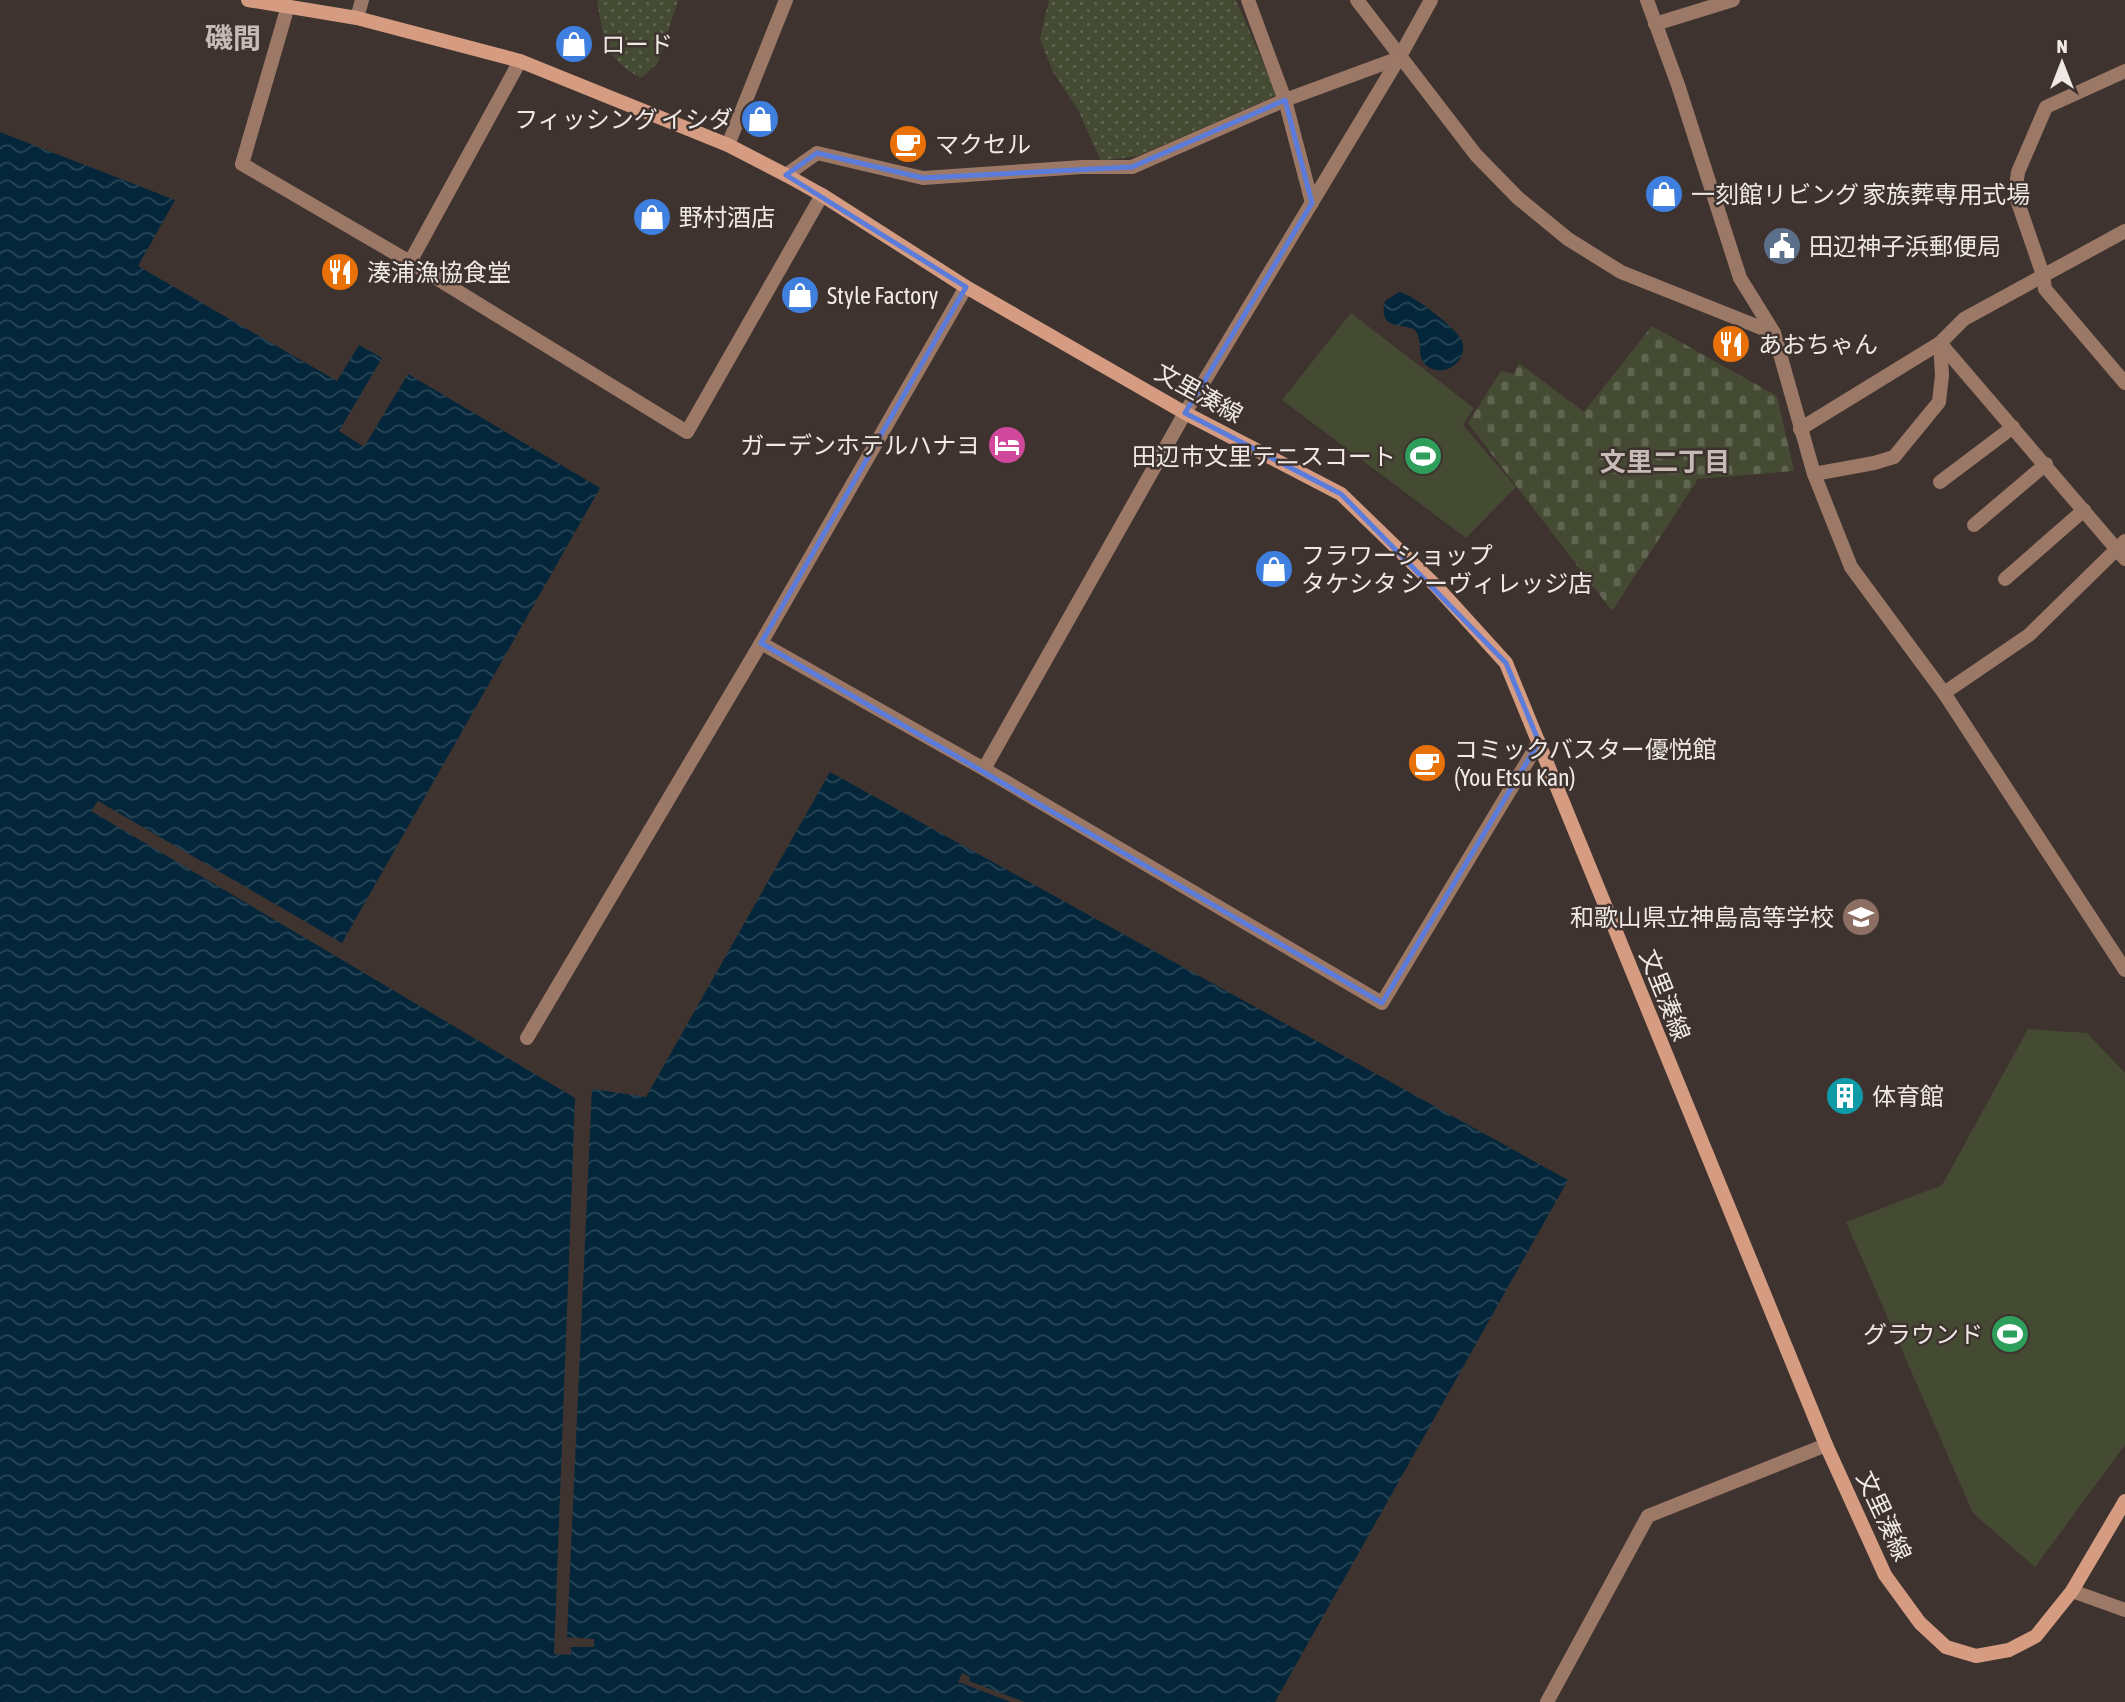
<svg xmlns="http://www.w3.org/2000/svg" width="2125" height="1702" viewBox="0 0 2125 1702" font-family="'Asap Condensed','Noto Sans JP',sans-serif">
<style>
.cemetery{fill:url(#cemetery-stones)}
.park{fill:url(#park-dots)}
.pitch{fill:#454b33}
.water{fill:url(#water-waves)}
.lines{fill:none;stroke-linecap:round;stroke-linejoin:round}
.minor{stroke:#9c7867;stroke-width:14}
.tertiary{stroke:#9c7867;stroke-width:14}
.secondary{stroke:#d59c82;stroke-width:14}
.marked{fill:none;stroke:#5c7cdc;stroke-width:5;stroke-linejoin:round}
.labels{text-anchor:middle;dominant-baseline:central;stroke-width:5;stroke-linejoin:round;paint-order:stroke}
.poi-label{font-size:24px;fill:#f0e9e6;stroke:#3e332f;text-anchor:start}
.street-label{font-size:24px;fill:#f0e9e6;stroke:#3e332f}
.neighbourhood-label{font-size:26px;font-weight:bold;fill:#c8bbb6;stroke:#3e332f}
.quarter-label{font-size:28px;font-weight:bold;fill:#c8bbb6;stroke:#3e332f}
</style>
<defs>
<pattern id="cemetery-stones" width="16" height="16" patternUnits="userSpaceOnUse" patternTransform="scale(1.75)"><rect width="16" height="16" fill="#454b33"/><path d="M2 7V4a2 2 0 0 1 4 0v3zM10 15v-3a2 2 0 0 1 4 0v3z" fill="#606551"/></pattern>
<pattern id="park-dots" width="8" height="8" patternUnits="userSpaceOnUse" patternTransform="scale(1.75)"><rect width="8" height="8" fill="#454b33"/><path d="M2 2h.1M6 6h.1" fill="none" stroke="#606551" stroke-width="1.8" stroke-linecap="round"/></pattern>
<pattern id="water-waves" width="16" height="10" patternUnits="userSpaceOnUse" patternTransform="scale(1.75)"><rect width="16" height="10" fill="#04263b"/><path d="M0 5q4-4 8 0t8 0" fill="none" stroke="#294657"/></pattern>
</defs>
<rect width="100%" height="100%" fill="#3e332f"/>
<polygon class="cemetery" points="1652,326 1777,396 1794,471 1698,479 1612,611 1468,423 1501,371 1514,374 1519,363 1584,412"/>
<g class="park">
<path d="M597 0H678L658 63 641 78C606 60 603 37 597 0Z"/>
<polygon points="1049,0 1236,0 1277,95 1138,156 1101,161 1078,110 1053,72 1040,39"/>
</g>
<g class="pitch">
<polygon points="1351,313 1474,408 1463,425 1516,487 1466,538 1282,400"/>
<polygon points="2028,1029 2087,1033 2125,1073 2125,1445 2035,1567 1973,1513 1846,1222 1942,1185"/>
</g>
<g class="water">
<polygon points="0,132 175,200 138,266 337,381 359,345 382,358 339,431 364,447 408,374 600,488 342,943 98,801 91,811 575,1098 554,1654 571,1655 571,1647 594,1647 594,1639 567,1637 592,1089 646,1097 830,772 1568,1180 1275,1702 1025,1702 969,1681 970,1677 962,1673 958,1682 1011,1702 0,1702"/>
<path d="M1399 292C1411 293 1458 329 1462 341 1469 363 1441 380 1425 364 1416 355 1424 341 1414 329 1398 323 1378 329 1385 301Z"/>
</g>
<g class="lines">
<g class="minor">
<polyline points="1248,0 1285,100 1312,203"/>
<polyline points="1647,0 1678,85 1740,278 1774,333"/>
<polyline points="288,6 242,164 410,262 687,432 822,195"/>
<polyline points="357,18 362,0"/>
<polyline points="1655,24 1733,0"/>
<polyline points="2125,71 2046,107 2018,172 2015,194 2043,275 2045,289 2125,383"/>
<polyline points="728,145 786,0"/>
<polyline points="786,175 817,153 923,178 1082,167 1132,167 1285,100 1399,58 1431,0"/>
<polyline points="410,262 520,61"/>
<polyline points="1940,343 2125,559"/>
<polyline points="1800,429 1940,343 1964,319 2125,231"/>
<polyline points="1814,474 1874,463 1894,457 1939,402 1942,375 1940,343"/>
<polyline points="1940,482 2013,427"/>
<polyline points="1974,525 2046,464"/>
<polyline points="2005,579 2084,510"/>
<polyline points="761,643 984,769 1382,1003 1539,742"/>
<polyline points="1944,693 2029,635 2125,541"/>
<polyline points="984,769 1185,413"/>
<polyline points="527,1038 761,643 966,287"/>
<polyline points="2072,1591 2125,1610"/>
</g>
<g class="tertiary">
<polyline points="1357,0 1476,155 1518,198 1568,239 1621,272 1774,333 1814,474 1851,567 1944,693 2125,970"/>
<polyline points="1185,413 1399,58"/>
<polyline points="1547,1702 1648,1516 1826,1445"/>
</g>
<polyline class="secondary" points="248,0 357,18 520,61 728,145 786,175 822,195 966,287 1185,413 1341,494 1436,586 1506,663 1826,1445 1885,1575 1920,1623 1946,1647 1976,1656 2009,1650 2036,1636 2072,1591 2125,1501"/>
</g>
<path class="marked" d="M1285 100 1312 203 1185 413 1341 494 1506 663 1539 742 1382 1003 761 643 966 287 786 175 817 153 923 178 1132 167Z"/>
<defs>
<symbol id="shop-disc" viewBox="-11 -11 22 22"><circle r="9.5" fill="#3f7fe0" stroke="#3e332f"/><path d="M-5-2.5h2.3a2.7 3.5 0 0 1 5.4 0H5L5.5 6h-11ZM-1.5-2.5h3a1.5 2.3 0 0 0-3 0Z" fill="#fff"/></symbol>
<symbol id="cafe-disc" viewBox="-11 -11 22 22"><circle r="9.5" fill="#e8710a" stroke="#3e332f"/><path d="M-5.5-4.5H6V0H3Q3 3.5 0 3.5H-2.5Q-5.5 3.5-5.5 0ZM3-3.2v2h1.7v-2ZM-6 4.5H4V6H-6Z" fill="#fff"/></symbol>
<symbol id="civic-disc" viewBox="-11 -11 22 22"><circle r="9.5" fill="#5c6f8a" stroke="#3e332f"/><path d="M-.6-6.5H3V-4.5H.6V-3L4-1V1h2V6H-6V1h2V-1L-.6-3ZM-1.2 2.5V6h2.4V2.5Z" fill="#fff"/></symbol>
<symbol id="restaurant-disc" viewBox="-11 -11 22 22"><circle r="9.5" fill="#e8710a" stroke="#3e332f"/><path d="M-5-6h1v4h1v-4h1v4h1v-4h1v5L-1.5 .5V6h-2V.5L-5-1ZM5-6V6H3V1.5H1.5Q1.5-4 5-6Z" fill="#fff"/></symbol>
<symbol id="hotel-disc" viewBox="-11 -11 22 22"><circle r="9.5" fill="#d1479c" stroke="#3e332f"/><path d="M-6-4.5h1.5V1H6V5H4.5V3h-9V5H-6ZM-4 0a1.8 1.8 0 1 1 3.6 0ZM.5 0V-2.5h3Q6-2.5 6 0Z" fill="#fff"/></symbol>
<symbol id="stadium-disc" viewBox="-11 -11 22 22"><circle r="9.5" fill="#2e9e5b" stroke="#3e332f"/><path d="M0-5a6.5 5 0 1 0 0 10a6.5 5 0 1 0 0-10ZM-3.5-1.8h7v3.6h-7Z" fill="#fff"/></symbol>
<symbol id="school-disc" viewBox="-11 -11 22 22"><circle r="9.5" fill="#8d6e63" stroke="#3e332f"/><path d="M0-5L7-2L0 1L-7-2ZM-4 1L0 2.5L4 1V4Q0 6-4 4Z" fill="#fff"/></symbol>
<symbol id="building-disc" viewBox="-11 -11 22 22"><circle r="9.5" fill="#0f9aa8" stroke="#3e332f"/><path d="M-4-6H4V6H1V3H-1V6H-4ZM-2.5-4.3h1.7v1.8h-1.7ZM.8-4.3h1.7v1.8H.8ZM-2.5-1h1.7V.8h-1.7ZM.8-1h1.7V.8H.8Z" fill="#fff"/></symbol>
</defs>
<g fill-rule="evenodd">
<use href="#shop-disc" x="552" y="22" width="44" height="44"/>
<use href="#shop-disc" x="738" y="97" width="44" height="44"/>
<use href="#cafe-disc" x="886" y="122" width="44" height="44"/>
<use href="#shop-disc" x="1642" y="172" width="44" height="44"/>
<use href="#shop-disc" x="630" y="195" width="44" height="44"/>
<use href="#civic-disc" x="1760" y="224" width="44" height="44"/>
<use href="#restaurant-disc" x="318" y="250" width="44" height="44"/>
<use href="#shop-disc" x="778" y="273" width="44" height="44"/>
<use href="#restaurant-disc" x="1709" y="322" width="44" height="44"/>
<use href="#hotel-disc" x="985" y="423" width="44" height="44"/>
<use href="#stadium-disc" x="1401" y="434" width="44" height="44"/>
<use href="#shop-disc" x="1252" y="547" width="44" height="44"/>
<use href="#cafe-disc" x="1405" y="741" width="44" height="44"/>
<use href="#school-disc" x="1839" y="895" width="44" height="44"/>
<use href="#building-disc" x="1823" y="1074" width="44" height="44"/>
<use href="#stadium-disc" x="1988" y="1312" width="44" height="44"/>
</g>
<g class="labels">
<g class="poi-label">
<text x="601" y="44">ロード</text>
<text x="733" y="119" text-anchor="end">フィッシング イシダ</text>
<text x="935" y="144">マクセル</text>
<text x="1691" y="194">一刻館リビング 家族葬専用式場</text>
<text x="679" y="217">野村酒店</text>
<text x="1809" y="246">田辺神子浜郵便局</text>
<text x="367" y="272">湊浦漁協食堂</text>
<text x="827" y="295">Style Factory</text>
<text x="1758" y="344">あおちゃん</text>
<text x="980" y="445" text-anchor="end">ガーデンホテルハナヨ</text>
<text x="1396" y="456" text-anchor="end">田辺市文里テニスコート</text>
<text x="1301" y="555">フラワーショップ<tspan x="1301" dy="28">タケシタ シーヴィレッジ店</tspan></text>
<text x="1454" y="749">コミックバスター優悦館<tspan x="1454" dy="28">(You Etsu Kan)</tspan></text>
<text x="1834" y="917" text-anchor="end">和歌山県立神島高等学校</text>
<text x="1872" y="1096">体育館</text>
<text x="1983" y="1334" text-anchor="end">グラウンド</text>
</g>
<g class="street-label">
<text transform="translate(1199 393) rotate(29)">文里湊線</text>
<text transform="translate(1665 995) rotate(68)">文里湊線</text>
<text transform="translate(1884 1516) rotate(65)">文里湊線</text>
</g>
<g class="neighbourhood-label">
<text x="1665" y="462">文里二丁目</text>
</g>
<g class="quarter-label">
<text x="233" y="38">磯間</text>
</g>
</g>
<g transform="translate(2062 63)" stroke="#3e332f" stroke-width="5" paint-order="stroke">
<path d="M0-5L12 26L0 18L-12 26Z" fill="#f0e9e6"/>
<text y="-10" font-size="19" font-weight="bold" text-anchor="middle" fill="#f0e9e6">N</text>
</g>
</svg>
